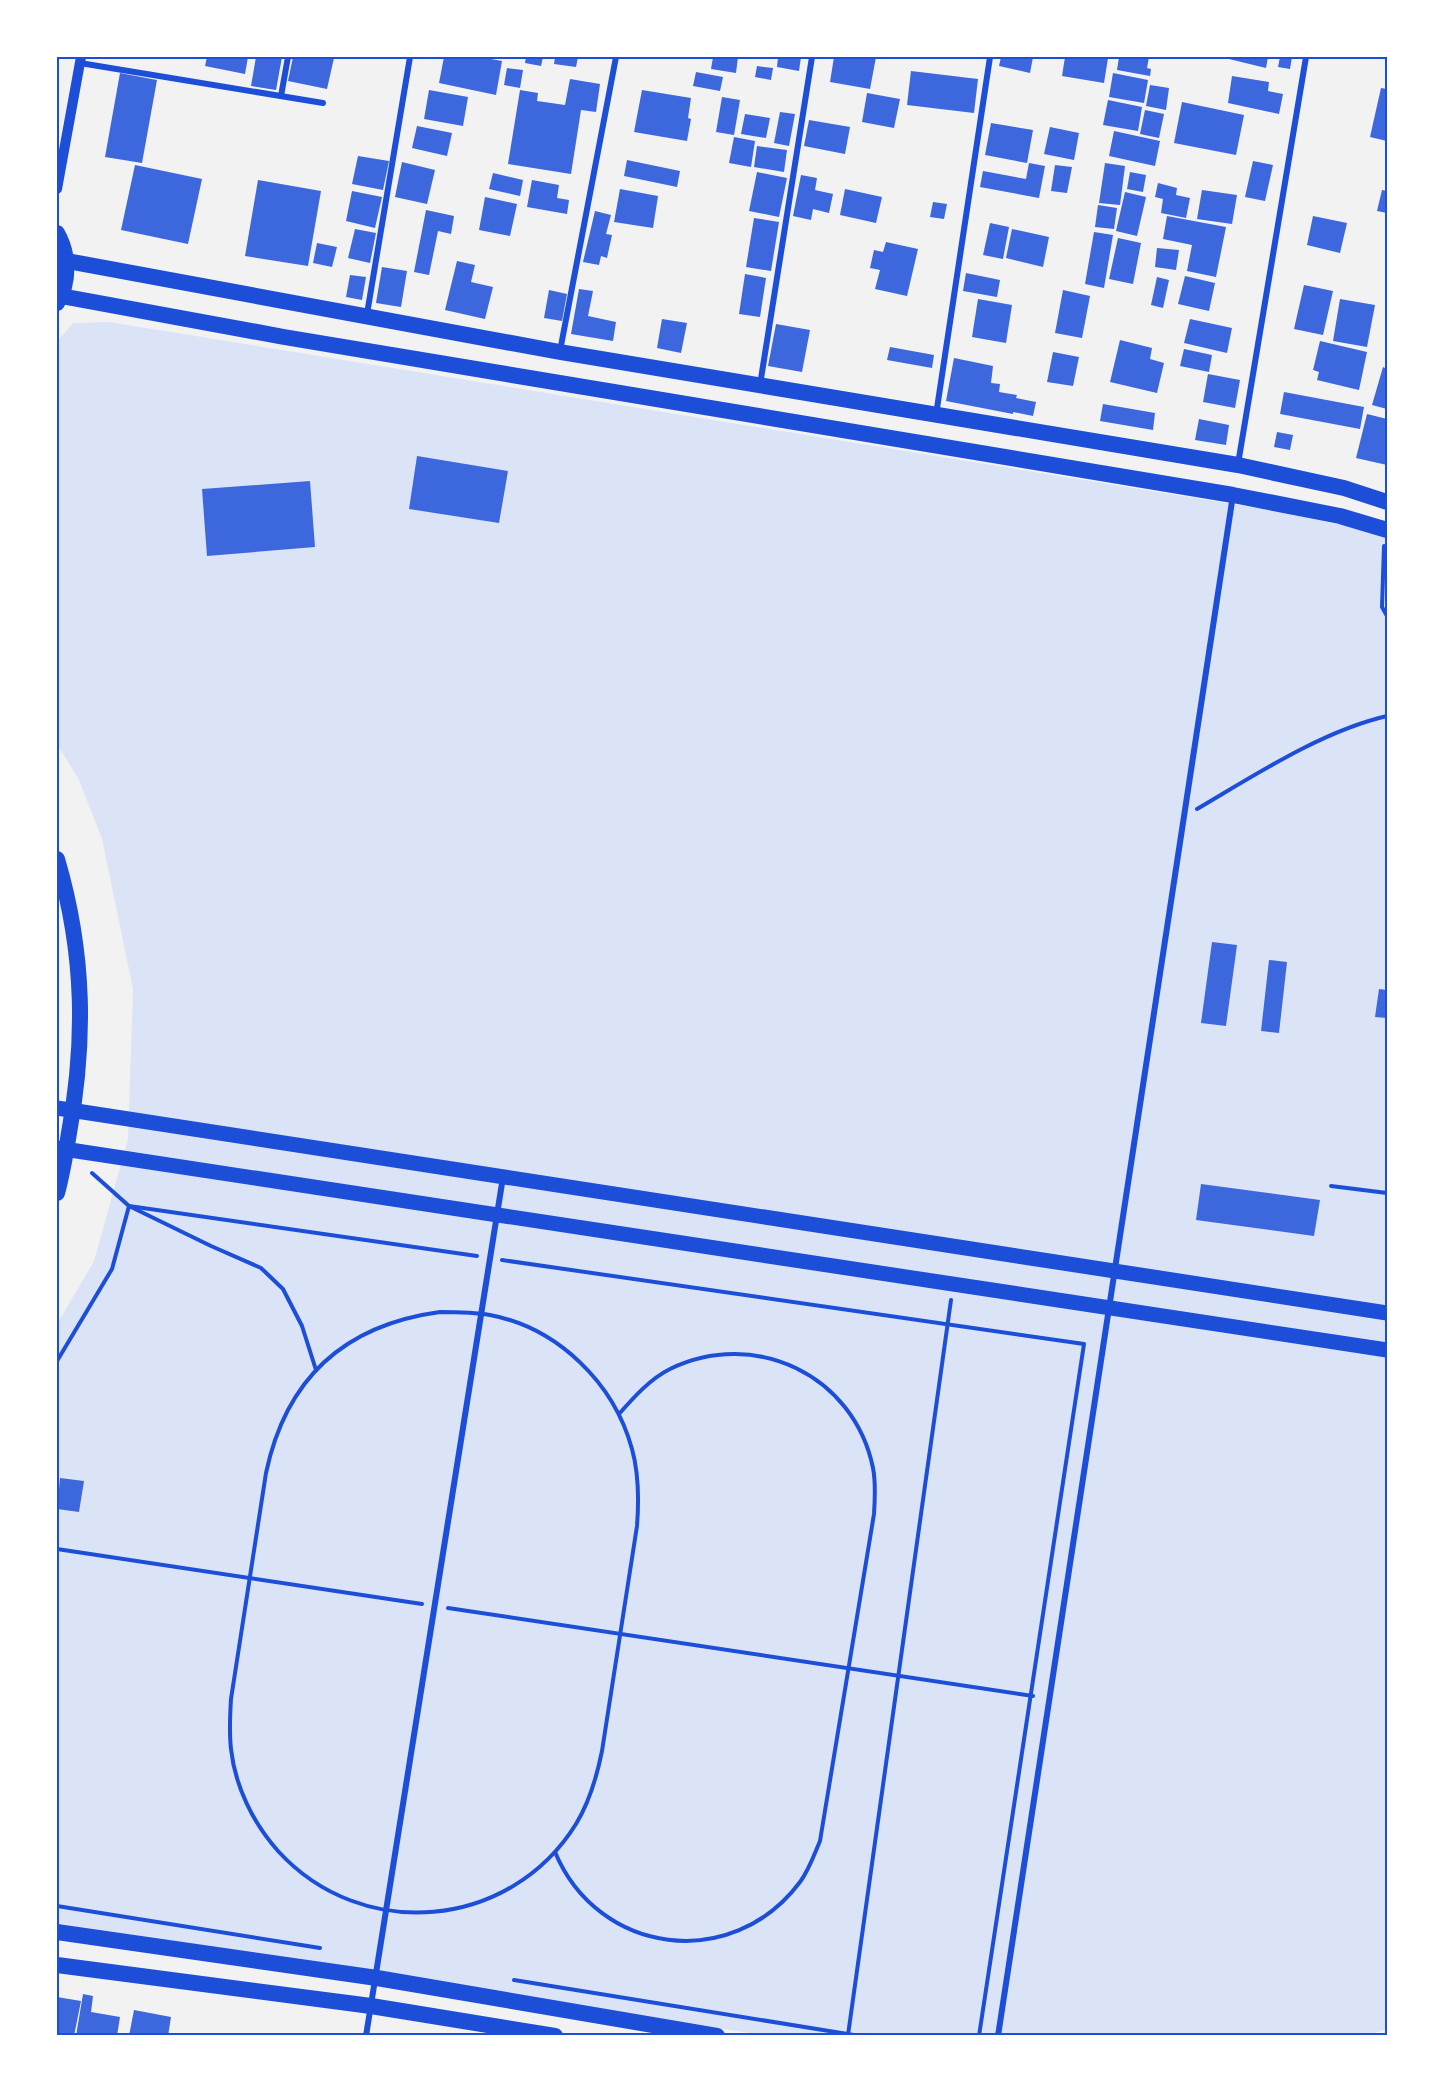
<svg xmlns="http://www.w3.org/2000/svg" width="1444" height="2093" viewBox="0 0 1444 2093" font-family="Roboto,sans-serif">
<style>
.green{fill:#dbe4f7}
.building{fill:#3d67dc}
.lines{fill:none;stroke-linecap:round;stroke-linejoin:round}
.path{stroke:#1d4ed8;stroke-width:4}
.minor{stroke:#1d4ed8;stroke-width:6}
.tertiary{stroke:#1d4ed8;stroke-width:10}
.primary{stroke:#1d4ed8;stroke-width:15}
.trunk{stroke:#1d4ed8;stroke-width:16}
.neatline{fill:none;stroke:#1d4ed8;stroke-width:2}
</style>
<rect width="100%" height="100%" fill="#f2f2f2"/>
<polygon class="green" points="109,322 1269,510 1347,526 1387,539 1387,2029 1365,2036 768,2036 57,1923 57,1324 94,1261 128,1139 133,989 102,839 79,780 57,744 57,342 73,323"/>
<g class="building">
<polygon points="207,57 248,57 245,74 205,66"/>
<polygon points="256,57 282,57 276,90 251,86"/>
<polygon points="293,57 334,58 327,89 288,81"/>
<polygon points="444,57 480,57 502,61 496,95 439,83"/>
<polygon points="526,57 543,57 541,66 525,63"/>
<polygon points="555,57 578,57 576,67 554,64"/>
<polygon points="713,57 738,57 736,73 711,69"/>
<polygon points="778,57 801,57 799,71 777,67"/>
<polygon points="834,57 876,57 870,89 830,82"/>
<polygon points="1001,57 1033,57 1030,73 999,66"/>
<polygon points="1065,57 1108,58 1104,83 1062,76"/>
<polygon points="1119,57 1149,57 1147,68 1151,69 1150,76 1117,70"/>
<polygon points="1230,57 1268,57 1266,68 1229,59"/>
<polygon points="1280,57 1292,57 1290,69 1278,67"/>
<polygon points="757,66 773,68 771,80 755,77"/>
<polygon points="507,68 523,70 520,88 504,85"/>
<polygon points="911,71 978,79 974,113 907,105"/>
<polygon points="696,72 723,77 720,91 693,86"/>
<polygon points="120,73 157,80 142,163 105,157"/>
<polygon points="1113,73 1148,80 1144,103 1109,97"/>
<polygon points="1232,76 1269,82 1268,91 1283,94 1279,114 1228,103"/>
<polygon points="570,79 600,84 596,112 581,110 571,174 508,164 520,90 538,93 537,101 565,105"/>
<polygon points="1150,85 1169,88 1166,110 1146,106"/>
<polygon points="1381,88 1387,89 1387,141 1370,137"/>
<polygon points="429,90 468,97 463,126 424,119"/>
<polygon points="642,90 691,98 688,118 691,119 687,141 634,132"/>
<polygon points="867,93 900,99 894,128 862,122"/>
<polygon points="722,97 740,100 734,135 716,132"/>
<polygon points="1108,100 1142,107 1138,131 1103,125"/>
<polygon points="1182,102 1244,115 1236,155 1174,143"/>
<polygon points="1145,110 1164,114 1159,138 1140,134"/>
<polygon points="780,112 795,114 789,146 774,143"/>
<polygon points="745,114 770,118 766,138 741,134"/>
<polygon points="809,120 850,127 845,154 804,146"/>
<polygon points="991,123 1033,130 1027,163 985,155"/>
<polygon points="417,126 452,133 447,156 412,148"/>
<polygon points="1050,127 1079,133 1074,160 1044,154"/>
<polygon points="1114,131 1160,141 1155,166 1109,156"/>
<polygon points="734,137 755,141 751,167 729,163"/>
<polygon points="757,146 787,150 784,172 754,167"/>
<polygon points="358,156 389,161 383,190 352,184"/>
<polygon points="627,160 680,171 677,187 624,176"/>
<polygon points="1253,161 1273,165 1265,201 1245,197"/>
<polygon points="402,162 435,170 427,204 395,197"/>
<polygon points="1029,163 1045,166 1039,198 980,187 983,171 1026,179"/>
<polygon points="1105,163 1125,166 1120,205 1099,203"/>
<polygon points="135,165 202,179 188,244 121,230"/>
<polygon points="1055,165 1072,167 1067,193 1051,191"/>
<polygon points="757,172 787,178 779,217 749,211"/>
<polygon points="1130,172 1146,175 1143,192 1127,189"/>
<polygon points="493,173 523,180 520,196 489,189"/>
<polygon points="801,175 817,178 815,190 833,194 829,213 813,209 811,220 793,216"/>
<polygon points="258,180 321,191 308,266 245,256"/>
<polygon points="532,180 559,185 557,198 569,200 567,214 527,207"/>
<polygon points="1158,183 1177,188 1176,195 1190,198 1186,218 1161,213 1163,199 1155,197"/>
<polygon points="620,189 658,196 653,228 614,222"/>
<polygon points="845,189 882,197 876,223 840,215"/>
<polygon points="1202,190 1237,195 1232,224 1197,219"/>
<polygon points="1382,190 1387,191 1387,213 1377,211"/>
<polygon points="352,191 382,197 375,228 346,221"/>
<polygon points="1125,192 1146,197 1137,236 1116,231"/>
<polygon points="485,197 517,204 510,236 479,230"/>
<polygon points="933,202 947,204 944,219 930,217"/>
<polygon points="1098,205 1117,208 1114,229 1095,227"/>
<polygon points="426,210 454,216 451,234 438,231 429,275 414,272"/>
<polygon points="595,211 611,215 606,234 612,235 607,258 601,256 599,265 583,262"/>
<polygon points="1167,216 1226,227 1216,277 1187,271 1192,245 1163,239"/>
<polygon points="1313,216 1347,223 1340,253 1307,245"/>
<polygon points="754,218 779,222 771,271 746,267"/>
<polygon points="990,223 1009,227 1003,259 983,255"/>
<polygon points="355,229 376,233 370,263 348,258"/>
<polygon points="1012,229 1049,237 1043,267 1006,258"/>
<polygon points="1094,232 1113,235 1104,288 1085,284"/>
<polygon points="1118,238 1141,243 1133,284 1109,279"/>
<polygon points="886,242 918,249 907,296 875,289 880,270 870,268 874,250 883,252"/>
<polygon points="317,243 337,247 332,267 313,263"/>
<polygon points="1157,248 1179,250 1176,270 1155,267"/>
<polygon points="457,261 475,265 471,282 493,287 485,319 445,310"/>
<polygon points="382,267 407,271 401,307 376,303"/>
<polygon points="966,273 1000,280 997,297 963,291"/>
<polygon points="745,274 766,278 760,317 739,314"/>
<polygon points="350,275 366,277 362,300 346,297"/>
<polygon points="1185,276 1215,283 1209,311 1178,304"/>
<polygon points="1157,277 1169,280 1163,308 1151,305"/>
<polygon points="1304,285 1333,291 1323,335 1294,329"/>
<polygon points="579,289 593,291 588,316 616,322 613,341 571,334"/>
<polygon points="549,290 567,294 562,321 544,318"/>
<polygon points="1063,290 1090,296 1082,338 1055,333"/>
<polygon points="978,299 1012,305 1006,343 972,337"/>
<polygon points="1340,299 1375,305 1367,347 1333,341"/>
<polygon points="662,319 687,323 681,353 657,348"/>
<polygon points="1190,319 1232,328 1227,353 1184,343"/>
<polygon points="776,324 810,330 802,372 768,366"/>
<polygon points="1120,340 1152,348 1150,359 1164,363 1157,393 1110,382"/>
<polygon points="1320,341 1367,352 1359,390 1317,380 1319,372 1313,370"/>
<polygon points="890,347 934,355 932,368 887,360"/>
<polygon points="1184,349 1212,355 1209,372 1180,366"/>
<polygon points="1053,352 1079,357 1073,386 1047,382"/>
<polygon points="954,358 993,366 991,383 1000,384 999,392 1017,395 1016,398 1036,402 1033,416 1013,412 1013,414 946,401"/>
<polygon points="1383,367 1387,369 1387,409 1372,405"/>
<polygon points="1208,374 1240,380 1235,408 1203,402"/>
<polygon points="1284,392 1364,407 1360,429 1280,414"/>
<polygon points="1103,404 1155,413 1153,430 1100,421"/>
<polygon points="1367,414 1387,419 1387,465 1356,458"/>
<polygon points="1199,419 1229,425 1226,445 1195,440"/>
<polygon points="1277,432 1293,435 1290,450 1274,447"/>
<polygon points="417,456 508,471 499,523 409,509"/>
<polygon points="310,481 315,547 207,556 202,489"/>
<polygon points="1212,942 1237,945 1226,1026 1201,1023"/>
<polygon points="1269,960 1287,962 1279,1033 1261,1031"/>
<polygon points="1379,989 1387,990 1387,1018 1375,1017"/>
<polygon points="1201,1184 1320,1200 1314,1236 1196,1220"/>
<polygon points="60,1478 84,1481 79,1512 57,1509"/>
<polygon points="83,1994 93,1996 91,2012 120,2017 117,2036 76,2036"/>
<polygon points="57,1997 81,2001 74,2036 57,2036"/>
<polygon points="134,2010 171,2017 168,2036 129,2036"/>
</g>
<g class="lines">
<g class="path">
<polyline points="1384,546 1382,607 1387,616"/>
<path d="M1197 809C1255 775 1322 731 1387 716"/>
<polyline points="92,1173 129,1206 211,1246 261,1268 283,1289 302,1326 316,1370"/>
<polyline points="1331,1186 1387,1193"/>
<polyline points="502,1260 1084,1344 979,2036"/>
<path d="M440 1312C457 1312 473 1312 490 1315 558 1328 614 1383 632 1449 639 1474 639 1500 637 1526L602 1751C597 1776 590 1801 576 1824 510 1930 362 1943 278 1851 253 1823 235 1786 231 1749 229 1732 230 1715 231 1699L266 1473C286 1378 344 1325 440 1312Z"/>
<polyline points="57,1361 112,1269 129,1206 477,1256"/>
<polyline points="57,1549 422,1604"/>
<polyline points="448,1608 1033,1696"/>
<path d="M555 1852C598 1955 732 1973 800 1882 809 1870 814 1855 820 1841L874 1514C875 1499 876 1483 873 1468 854 1375 755 1328 670 1369 650 1379 634 1397 619 1414"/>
<polyline points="57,1906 320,1948"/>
<polyline points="514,1980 860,2036"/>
<polyline points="848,2035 951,1300"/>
</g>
<g class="minor">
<polyline points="80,63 323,103"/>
<polyline points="281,96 288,57"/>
<polyline points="367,314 410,57"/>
<polyline points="560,351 616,57"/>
<polyline points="760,385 812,57"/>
<polyline points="936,415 990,57"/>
<polyline points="1238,464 1306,57"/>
<polyline points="366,2036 503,1177"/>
<polyline points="998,2036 1233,495"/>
</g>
<polyline class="tertiary" points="57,189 81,57"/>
<g class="primary">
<polyline points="57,1108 1387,1313"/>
<polyline points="57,1148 1387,1350"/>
</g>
<g class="trunk">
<path d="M57 233C69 254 70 282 57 303"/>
<polyline points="67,261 560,352 1238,465 1344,488 1387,502"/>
<polyline points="61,296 284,337 1233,495 1340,516 1387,530"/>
<path d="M57 859C85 954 86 1042 68 1139 65 1157 62 1175 57 1193"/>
<polyline points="57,1932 377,1978 717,2036"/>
<polyline points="57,1965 371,2006 555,2036"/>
</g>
</g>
<rect width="1444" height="2093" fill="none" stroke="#ffffff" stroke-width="117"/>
<rect x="58" y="58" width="1328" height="1976" class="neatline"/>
</svg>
